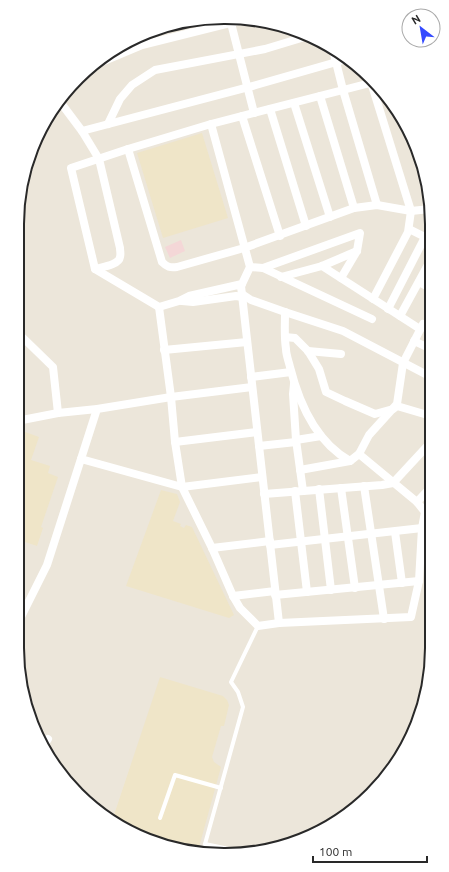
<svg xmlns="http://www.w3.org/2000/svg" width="449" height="872" viewBox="0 0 449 872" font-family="Ubuntu,sans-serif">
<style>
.education{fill:#efe5c8}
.medical{fill:#f4d7d7}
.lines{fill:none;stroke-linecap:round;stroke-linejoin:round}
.lane{stroke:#fff;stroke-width:4}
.street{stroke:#fff;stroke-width:8}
.rim{fill:none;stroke:#292929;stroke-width:2}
</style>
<rect width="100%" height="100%" fill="#ece6da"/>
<g class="education">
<polygon points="202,133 228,218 163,238 137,153"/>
<polygon points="17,429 39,437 31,460 50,466 48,473 58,477 41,527 43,528 37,546 22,541 20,546 17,545"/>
<polygon points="161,490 177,494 180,502 173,521 181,524 180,526 184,528 186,525 192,527 234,615 229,618 126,586"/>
<polygon points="160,677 223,696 227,700 229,705 224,726 221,726 212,757 214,762 221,767 198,851 184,851 112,821"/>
</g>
<polygon class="medical" points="181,240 185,251 170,258 165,247"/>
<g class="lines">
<g class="lane">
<polyline points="160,818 175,775 221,788"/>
<polyline points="205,844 243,707 238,692 231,682 258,626"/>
<polyline points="203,852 205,844 248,853"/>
</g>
<g class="street">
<polyline points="231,23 254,113"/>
<polyline points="333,50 343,90 377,205"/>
<polyline points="92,66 142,45 246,19"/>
<polyline points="371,82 411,211 408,232 373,299"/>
<polyline points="320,96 354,208"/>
<path d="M61 103 82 131 99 159 120 248C120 251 121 254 120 257 119 265 102 267 95 269"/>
<polyline points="294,103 330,217"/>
<polyline points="270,109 306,226"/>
<polyline points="242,116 280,236"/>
<polyline points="108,124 120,99 132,85 155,70 265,49 308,36"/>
<polyline points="211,124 343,90 374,82"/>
<polyline points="82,131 256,85 347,59"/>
<path d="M128 149 162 262C167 267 170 268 177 267L244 248 354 208 377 205 411 211 430 209"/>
<polyline points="409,229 425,237 430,238"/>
<polyline points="322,266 420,329"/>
<polyline points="250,267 263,268 372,319"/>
<polyline points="263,268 360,233 357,251 341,278"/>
<polyline points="281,277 322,266 357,251"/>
<polyline points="419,282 430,288"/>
<polyline points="242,284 189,296 179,301 159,307 95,269 71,168 128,149 211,124 250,267 242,284 241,286 279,623"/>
<polyline points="242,294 251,300 285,312 343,331 431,377"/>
<polyline points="182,301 193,302 236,296 242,297"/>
<path d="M159 307 171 397 175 442 182 487 212 548 233 596 240 608 258 626 279 623 411 617 419 581 422 528 425 512 417 502 359 454 350 461C316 442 299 403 290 367 289 362 286 355 286 349 284 337 285 324 285 312"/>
<polyline points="388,309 425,237"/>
<polyline points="400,316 430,261"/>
<polyline points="17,332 53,367 58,413"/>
<polyline points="285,337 295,338 308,351 319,369 326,392 345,401 375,414 393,409 397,406 431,416"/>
<polyline points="414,341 431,349"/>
<polyline points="164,350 247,342"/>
<polyline points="308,351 341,354"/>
<polyline points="251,377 291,372"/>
<polyline points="294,384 293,394 296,440 303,491"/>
<polyline points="17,396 22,420"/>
<polyline points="17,421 58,413 97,409 171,397 252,387"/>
<polyline points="296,440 321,436"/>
<polyline points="175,442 257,432"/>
<polyline points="259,446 296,442"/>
<polyline points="359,454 369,435 397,404 403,363 423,324"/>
<polyline points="81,459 182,487 262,477"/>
<polyline points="300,470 350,461"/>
<polyline points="364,486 384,619"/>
<polyline points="341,488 355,588"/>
<polyline points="319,489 331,590"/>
<polyline points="295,491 307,592"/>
<polyline points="264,494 382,485 393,483 431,442"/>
<polyline points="417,502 431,487"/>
<polyline points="395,532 402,583"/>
<polyline points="270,545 422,528"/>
<polyline points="212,548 270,541"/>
<polyline points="275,595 419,581"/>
<polyline points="233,596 275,591"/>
<polyline points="17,625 47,565 97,409"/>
<polyline points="44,745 48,739"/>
</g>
</g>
<path d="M0 0H449V872H0ZM224 24H225A200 200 0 0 1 425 224V648A200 200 0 0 1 225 848H224A200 200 0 0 1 24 648V224A200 200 0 0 1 224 24Z" fill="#fff" fill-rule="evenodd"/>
<path class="rim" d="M224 24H225A200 200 0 0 1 425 224V648A200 200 0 0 1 225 848H224A200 200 0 0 1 24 648V224A200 200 0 0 1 224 24Z"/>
<g transform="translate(421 28) rotate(329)"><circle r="19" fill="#ffffff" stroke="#a9a9a9"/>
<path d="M0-3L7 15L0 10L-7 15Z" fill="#344aff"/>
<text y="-6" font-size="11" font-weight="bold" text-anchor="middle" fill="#292929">N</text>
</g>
<path d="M313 856v6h114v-6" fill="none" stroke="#292929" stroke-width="2"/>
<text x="319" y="856" font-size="12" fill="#292929" stroke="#ffffff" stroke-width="3" paint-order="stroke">100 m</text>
</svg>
